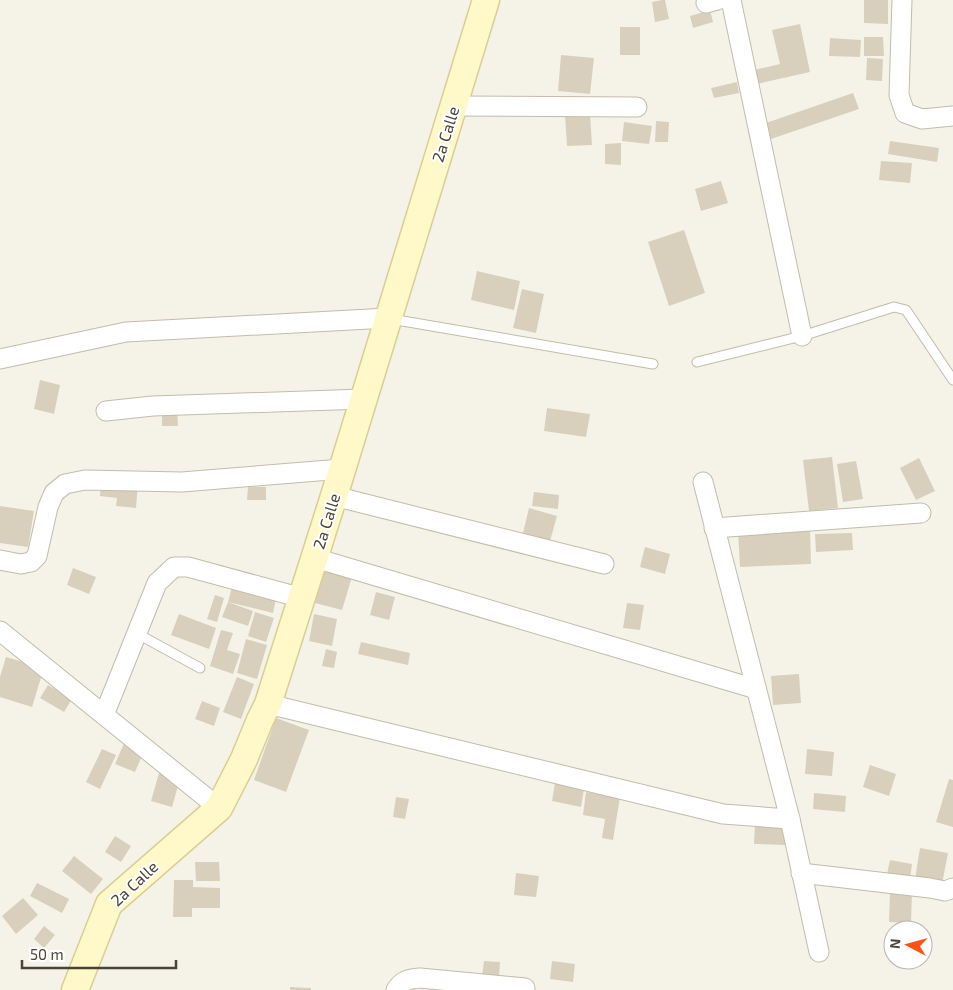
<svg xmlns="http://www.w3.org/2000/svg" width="953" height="990" viewBox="0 0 953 990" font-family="'Exo 2',sans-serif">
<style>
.building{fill:#d8d0bd}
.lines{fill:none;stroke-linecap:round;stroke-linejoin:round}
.lane-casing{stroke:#c2bcaa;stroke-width:11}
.street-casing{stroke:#c2bcaa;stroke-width:21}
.secondary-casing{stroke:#d9ce95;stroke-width:29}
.lane{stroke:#fff;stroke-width:9}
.street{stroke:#fff;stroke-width:19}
.secondary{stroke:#fff8c9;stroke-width:26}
.labels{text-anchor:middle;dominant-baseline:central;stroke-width:4;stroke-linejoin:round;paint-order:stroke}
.street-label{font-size:16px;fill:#4a4436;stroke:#fff}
</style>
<rect width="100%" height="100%" fill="#f5f3e8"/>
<g class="building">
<polygon points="662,0 665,0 669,19 655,22 652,2"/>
<polygon points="864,0 888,0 888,24 864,23"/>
<polygon points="710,10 713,22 693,28 690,16"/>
<polygon points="800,24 810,72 757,84 754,70 780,64 772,30"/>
<rect x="620" y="27" width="20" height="28"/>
<polygon points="864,37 883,37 884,56 864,56"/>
<polygon points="830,38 861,40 860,57 829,56"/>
<polygon points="561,55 594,58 590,94 558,91"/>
<polygon points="867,58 883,59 882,81 866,80"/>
<polygon points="737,82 739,93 714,98 711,88"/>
<polygon points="853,93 859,109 771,139 766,123"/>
<polygon points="590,114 592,145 567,146 565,115"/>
<polygon points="656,121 669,122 668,142 655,142"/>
<polygon points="624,122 652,126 649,144 622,141"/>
<polygon points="890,141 939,148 937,162 888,154"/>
<polygon points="621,143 621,165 605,164 605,144"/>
<polygon points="881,161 912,163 910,183 879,180"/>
<polygon points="721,181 728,203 701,211 695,189"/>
<polygon points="684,230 705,293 669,306 648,242"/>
<polygon points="477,271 520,281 514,310 471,300"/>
<polygon points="522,289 544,294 536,333 513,328"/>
<polygon points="40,380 60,385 54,414 34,409"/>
<polygon points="177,406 178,426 162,426 162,407"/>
<polygon points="547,408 590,414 586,437 544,431"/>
<polygon points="832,457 838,508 809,511 803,460"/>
<polygon points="919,458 935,491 916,500 900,468"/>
<polygon points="856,461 863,499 843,502 837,464"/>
<polygon points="101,482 138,484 136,508 116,506 117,498 100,496"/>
<polygon points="248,487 266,487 266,500 247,500"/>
<polygon points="534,492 559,495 558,509 532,506"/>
<polygon points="0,506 34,511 28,547 0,543"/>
<polygon points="529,508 557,516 550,541 523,533"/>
<polygon points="810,528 811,564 740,567 738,531"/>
<polygon points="852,533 853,550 816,552 815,534"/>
<polygon points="645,547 670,554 665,574 640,567"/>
<polygon points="73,568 96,577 89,594 67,585"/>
<polygon points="325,569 352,577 342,610 315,603"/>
<polygon points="233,583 277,594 273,613 228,602"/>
<polygon points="376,592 395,597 389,620 370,615"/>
<polygon points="215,595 224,598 217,622 207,619"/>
<polygon points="228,602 253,611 248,626 222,617"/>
<polygon points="627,603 644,605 640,630 623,628"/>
<polygon points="255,612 274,618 266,642 248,636"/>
<polygon points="179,614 216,628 209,649 171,635"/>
<polygon points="314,614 337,619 332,646 309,641"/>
<polygon points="221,630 233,633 227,650 240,654 233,674 210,666"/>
<polygon points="246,639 267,645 257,679 237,673"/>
<polygon points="361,642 410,653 408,665 358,654"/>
<polygon points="326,649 337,652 334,668 322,666"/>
<polygon points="6,657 44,668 32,707 0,697 0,677"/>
<polygon points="799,674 801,703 773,705 771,676"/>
<polygon points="237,677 254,684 241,719 223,712"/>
<polygon points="48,685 72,699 64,712 40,698"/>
<polygon points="202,701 220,708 214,726 195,719"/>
<polygon points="276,718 309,730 286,792 254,780"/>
<polygon points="125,741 145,749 135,772 115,764"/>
<polygon points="102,749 116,755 100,789 86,782"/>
<polygon points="807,749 834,752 832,776 805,774"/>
<polygon points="870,765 896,774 889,796 863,787"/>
<polygon points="159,773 180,779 172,807 151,801"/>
<polygon points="949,779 953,780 953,827 936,822"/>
<polygon points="555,783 584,789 581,807 552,801"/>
<polygon points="586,792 620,797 613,840 602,838 605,819 583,815"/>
<polygon points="814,793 846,796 845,812 813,809"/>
<polygon points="396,797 409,799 405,819 393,817"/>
<polygon points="755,824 785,824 785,845 754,844"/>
<polygon points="115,836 131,846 121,862 105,852"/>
<polygon points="920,848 948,853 942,884 915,879"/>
<polygon points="74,856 103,879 91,894 62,871"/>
<polygon points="890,860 912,864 910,879 887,874"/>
<polygon points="195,862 219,862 220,881 196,881"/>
<polygon points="516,873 539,876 536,897 514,895"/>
<polygon points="174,880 193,880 193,887 220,888 220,908 192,908 192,917 173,917"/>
<polygon points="37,883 69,899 62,913 30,896"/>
<polygon points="890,892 912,892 911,923 889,922"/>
<polygon points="23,898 38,915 16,934 2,916"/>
<polygon points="44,926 55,935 44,948 34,939"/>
<polygon points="893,934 893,958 889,959 886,935"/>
<polygon points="484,961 500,962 499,978 482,976"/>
<polygon points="552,961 575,964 573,982 550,979"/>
<polygon points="290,987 311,988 311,990 290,990"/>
</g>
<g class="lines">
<defs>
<g id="lane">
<polyline points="391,319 653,364"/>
<polyline points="697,362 802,336 894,307 906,310 953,380"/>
<polyline points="136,633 200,668"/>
</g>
<g id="street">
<polyline points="731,0 802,336"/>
<polyline points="902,0 899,95 905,113 922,119 953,116"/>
<polyline points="706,3 717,0"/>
<polyline points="453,106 637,107"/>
<polyline points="0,359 126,332 388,318"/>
<polyline points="106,411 153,406 364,399"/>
<polyline points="703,482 790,819 819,952"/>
<polyline points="334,496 604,564"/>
<polyline points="714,528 921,513"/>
<polyline points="315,558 756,689"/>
<polyline points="0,560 21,564 31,562 37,556 48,507 54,493 65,484 85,480 182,482 342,469"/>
<polyline points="0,631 219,808"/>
<polyline points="268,704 723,814 790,819"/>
<polyline points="104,715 157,583 174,567 188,567 302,598"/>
<polyline points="801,873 930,888 945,891 953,888"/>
<path d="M396 990C402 980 409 979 420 978L525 988"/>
</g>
<polyline id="secondary" points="75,990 109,904 219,808 244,759 260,720 268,704 334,496 486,0"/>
</defs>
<use href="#lane" class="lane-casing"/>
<use href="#street" class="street-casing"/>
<use href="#secondary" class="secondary-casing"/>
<use href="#lane" class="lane"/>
<use href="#street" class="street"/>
<use href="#secondary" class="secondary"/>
</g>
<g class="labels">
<g class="street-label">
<text transform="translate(445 134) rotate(-73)">2a Calle</text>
<text transform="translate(326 521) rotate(-73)">2a Calle</text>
<text transform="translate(134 883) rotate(-43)">2a Calle</text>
</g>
</g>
<g transform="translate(908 945) rotate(276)"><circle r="24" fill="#ffffff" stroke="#b7b4af"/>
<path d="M0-4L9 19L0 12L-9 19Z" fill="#ff5216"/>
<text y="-8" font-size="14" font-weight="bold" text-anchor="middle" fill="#4a4436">N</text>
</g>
<path d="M22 960v8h154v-8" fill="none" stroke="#4a4436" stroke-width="2.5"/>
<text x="30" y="960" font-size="15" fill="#4a4436" stroke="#ffffff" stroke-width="4" paint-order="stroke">50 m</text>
</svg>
